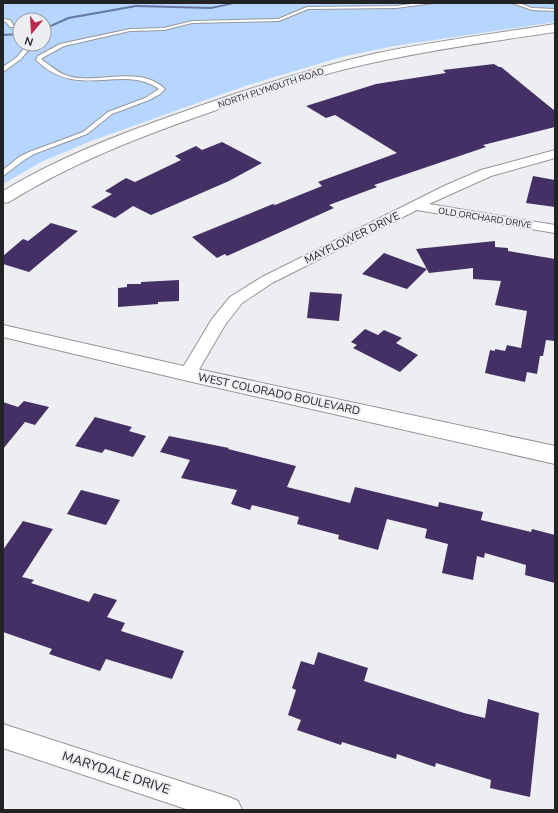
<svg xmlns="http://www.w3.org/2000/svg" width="558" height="813" viewBox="0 0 558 813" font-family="'Nunito Sans',sans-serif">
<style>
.green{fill:#b6d6ff;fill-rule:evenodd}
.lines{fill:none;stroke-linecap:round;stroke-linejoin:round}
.stream{fill:#6478a0;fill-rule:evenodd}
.building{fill:#453065}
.service-casing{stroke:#949699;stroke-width:2}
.minor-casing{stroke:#949699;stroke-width:2}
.tertiary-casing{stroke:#949699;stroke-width:2}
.service{fill:#fff;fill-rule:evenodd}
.minor{fill:#fff;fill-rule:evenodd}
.tertiary{fill:#fff;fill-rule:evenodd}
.labels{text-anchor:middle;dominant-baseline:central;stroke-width:4;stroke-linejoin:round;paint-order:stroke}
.far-street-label{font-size:9px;fill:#222324;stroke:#eceef1}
.street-label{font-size:11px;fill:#222324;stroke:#eceef1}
.near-street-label{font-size:13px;fill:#222324;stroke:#eceef1}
</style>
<rect width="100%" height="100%" fill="#eceef1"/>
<path class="green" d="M3 3H555V22L394 46 341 57 245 86 91 141 43 161 3 184ZM20 20H44V44H20Z"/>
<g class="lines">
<g class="stream">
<polygon points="231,3 238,3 211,9 136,7 69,19 44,30 44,28 68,17 136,5 211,7"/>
<polygon points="20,33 20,35 3,36 3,34"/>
</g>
</g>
<g class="building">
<polygon points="494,64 499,67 501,67 555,111 555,127 483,145 486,147 374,185 377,187 329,205 334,208 227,256 225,254 217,258 192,237 273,204 275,205 322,186 318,182 397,153 335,115 326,118 306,106 376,84 446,73 443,70"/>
<polygon points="222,142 262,163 229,181 151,215 133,206 115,218 91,207 112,194 105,191 126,178 135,182 181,160 175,156 196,146 202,150"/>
<polygon points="533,176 555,180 555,207 526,203"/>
<polygon points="51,223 78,231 29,272 3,264 3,256 23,239 28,241"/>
<polygon points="495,241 495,247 508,248 508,251 555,259 555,341 546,340 543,356 540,356 537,374 527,372 525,382 485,373 490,350 495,351 495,349 505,351 507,345 521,348 527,311 495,305 501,281 473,279 473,268 429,273 416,249"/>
<polygon points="384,253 427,269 407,289 362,274"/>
<polygon points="179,280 179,301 158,302 158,304 118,307 118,288 127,287 127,284 141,284 141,282"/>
<polygon points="310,292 342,294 339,321 307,318"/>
<polygon points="365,329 378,335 384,330 402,338 396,343 418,355 400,372 353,348 357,345 351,342"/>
<polygon points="24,401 49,407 35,425 25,422 3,449 3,402 18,407"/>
<polygon points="95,417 132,427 129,431 146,436 133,457 105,449 102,453 75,446"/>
<polygon points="169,436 229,448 228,449 296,466 287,487 350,503 355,487 438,507 439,502 483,512 481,520 531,532 532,529 555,535 555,583 525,575 526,565 485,553 484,558 477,556 473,580 442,573 448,544 425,538 427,529 387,519 378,550 338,539 339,535 297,524 299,517 252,505 250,510 231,504 237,490 181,478 190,460 160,452"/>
<polygon points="81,490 120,500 106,525 67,514"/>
<polygon points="23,521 53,529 22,577 34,580 31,583 89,602 94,593 117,600 107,617 125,623 121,631 184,651 172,679 106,659 100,671 49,654 52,649 3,632 3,550"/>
<polygon points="318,652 368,668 364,681 464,713 485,718 488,699 539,713 530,797 490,788 491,780 436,763 435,767 397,754 396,759 342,742 341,745 297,730 301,720 288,715 296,690 292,688 301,661 314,665"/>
</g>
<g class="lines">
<defs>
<g id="service">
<path d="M419 3H433L396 8 308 9 279 21 192 23 164 30 130 31 64 46 42 58V60C50 65 58 73 68 76 99 85 139 64 165 89L160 94 149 100 112 114 87 134 34 154 24 160 3 176V170L19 157 29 152 83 132 108 112 145 98 159 89C122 63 78 101 36 60L38 56 60 44 130 29 164 28 192 21 278 19 307 7 396 6Z"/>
<polygon points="512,3 519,3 532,8 555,9 555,11 532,10"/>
<polygon points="3,19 10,20 14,26 14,27 10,27 6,22 3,21"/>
<polygon points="26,46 31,47 21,59 3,72 3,67 17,57"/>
</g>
<g id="minor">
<polygon points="555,150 555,158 491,176 429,204 555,225 555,233 417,210 272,283 242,303 225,325 194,378 188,380 182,378 179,374 212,319 230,297 262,277 444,186 481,170"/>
<polygon points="3,724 229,797 238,801 242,810 189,810 3,748"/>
</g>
<g id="tertiary">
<path d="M555 24V32C495 41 435 49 376 62 318 74 263 93 208 113 139 137 72 163 9 202L3 203V191C58 158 117 135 177 114 241 91 306 70 373 54 433 41 494 34 555 24Z"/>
<polygon points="3,325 188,367 555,446 555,464 188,381 3,337"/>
</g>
</defs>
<use href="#service" class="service-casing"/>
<use href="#minor" class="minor-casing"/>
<use href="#tertiary" class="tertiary-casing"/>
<use href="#service" class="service"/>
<use href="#minor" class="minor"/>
<use href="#tertiary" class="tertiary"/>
</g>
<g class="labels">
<g class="far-street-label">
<text transform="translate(271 88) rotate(-18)">NORTH PLYMOUTH ROAD</text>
<text transform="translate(485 218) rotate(9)">OLD ORCHARD DRIVE</text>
</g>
<g class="street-label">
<text transform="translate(352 238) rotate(-26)">MAYFLOWER DRIVE</text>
<text transform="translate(279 394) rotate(12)">WEST COLORADO BOULEVARD</text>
</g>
<g class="near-street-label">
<text transform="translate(116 773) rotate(18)">MARYDALE DRIVE</text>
</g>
</g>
<rect width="558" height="813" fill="none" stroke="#222324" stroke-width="8"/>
<g transform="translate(32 32) rotate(198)"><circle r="19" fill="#eceef1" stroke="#9b9d9f"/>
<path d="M0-3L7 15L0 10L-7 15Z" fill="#ba2a53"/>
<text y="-6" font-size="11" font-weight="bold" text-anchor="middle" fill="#222324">N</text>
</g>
</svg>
